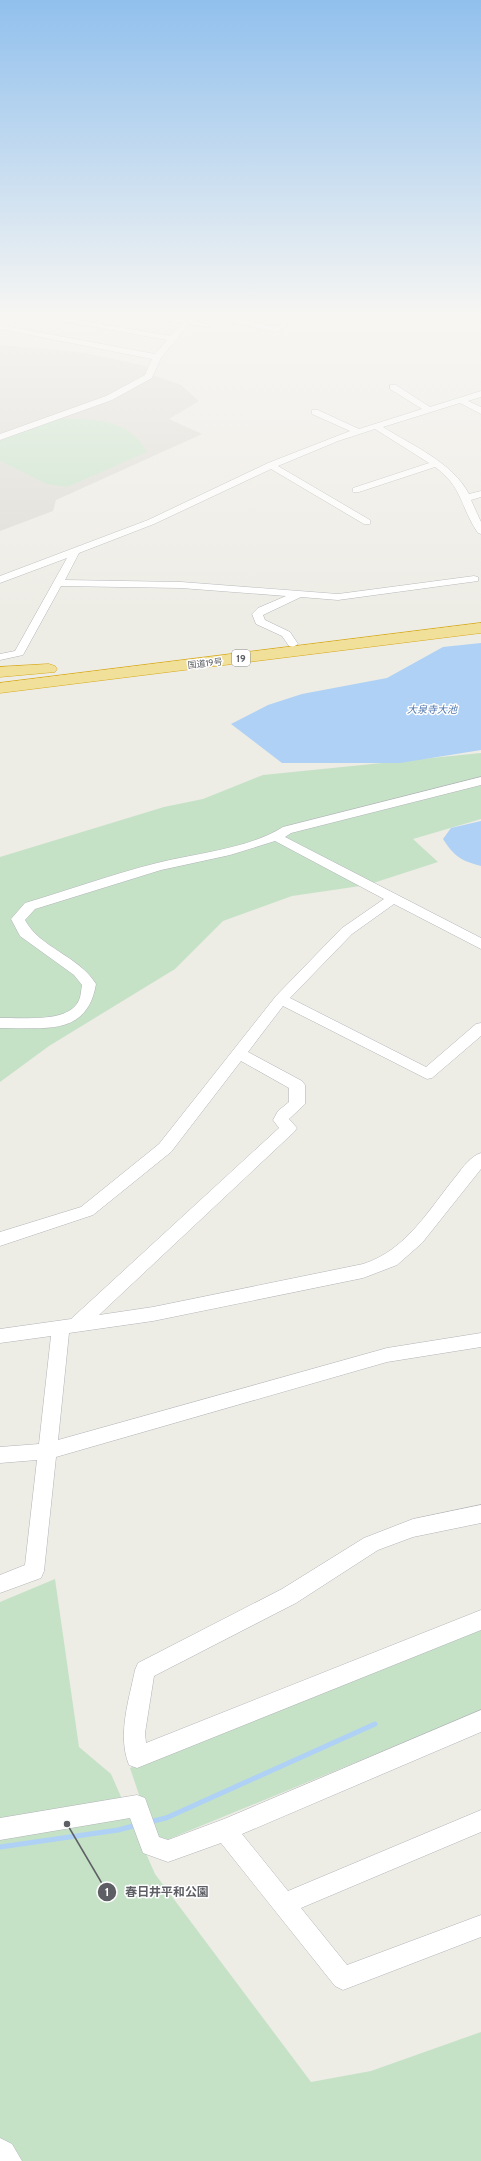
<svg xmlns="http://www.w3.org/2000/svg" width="481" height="2161" viewBox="0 0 481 2161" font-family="Cabin,'Noto Sans JP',sans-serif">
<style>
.education{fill:#dddbd4}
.green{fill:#c5e2c7}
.water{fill:#aed1f5}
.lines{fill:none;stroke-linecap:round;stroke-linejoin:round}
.stream{stroke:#aed1f5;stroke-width:5}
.street-casing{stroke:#b2b4b8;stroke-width:1}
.secondary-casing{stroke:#b4b6bb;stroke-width:1}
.highway-casing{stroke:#d8aa1a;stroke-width:1}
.street{fill:#fff;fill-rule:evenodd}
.secondary{fill:#fff;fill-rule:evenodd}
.highway{fill:#f1e099;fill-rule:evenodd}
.labels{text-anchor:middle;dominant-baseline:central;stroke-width:3;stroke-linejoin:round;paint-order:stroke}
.far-street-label{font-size:9px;fill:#5d5f64;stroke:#fff}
.shield{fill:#fff;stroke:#8e8f92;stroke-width:1}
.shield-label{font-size:10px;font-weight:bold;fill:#5d5f64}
.far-water-label{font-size:10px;font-style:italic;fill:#5077ae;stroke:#fff}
.leader{fill:none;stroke:#5d5f64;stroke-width:1.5}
.callout-dot{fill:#5d5f64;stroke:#fff;stroke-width:1.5}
.mark-label{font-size:12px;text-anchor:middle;font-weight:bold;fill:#fff}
.callout-label{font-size:12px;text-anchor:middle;font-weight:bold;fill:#5d5f64;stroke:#fff;stroke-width:3;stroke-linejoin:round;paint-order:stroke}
</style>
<rect width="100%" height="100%" fill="#edece5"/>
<polygon class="education" points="0,345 79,352 146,366 153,375 181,385 199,401 169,419 202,434 56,500 53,511 0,531"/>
<g class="green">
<path d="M60 419C93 419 129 418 147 452L67 487 47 484 0 461V440Z"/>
<polygon points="481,753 481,819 413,839 438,862 367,885 292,896 223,921 175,969 49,1046 0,1082 0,857 164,807 203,799 263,775"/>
<polygon points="55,1579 79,1747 111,1774 155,1874 311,2082 371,2071 481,2032 481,2161 0,2161 0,1602"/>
<polygon points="481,1628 481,1711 169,1839 155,1842 130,1768"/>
</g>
<g class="water">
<polygon points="481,643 481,750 400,763 282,763 231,724 268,705 302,694 387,678 443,647"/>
<path d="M481 821V866C461 861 454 856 443 839L451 828Z"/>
</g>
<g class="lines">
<g class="stream">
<polyline points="149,1822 166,1818 375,1724"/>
<polyline points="0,1847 118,1830 137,1825"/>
</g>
<defs>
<g id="street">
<polygon points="42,316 56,316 170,336 182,323 152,318 148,316 186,319 191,316 199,316 194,321 211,325 207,327 189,324 161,358 152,378 112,400 0,440 0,434 106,396 145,375 152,359 0,329 0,325 155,354 167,340 46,318"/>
<polygon points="226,316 234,316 238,318 275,327 284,323 288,325 276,332 232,322"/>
<path d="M390 385H396L430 407 481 391V397L468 401 481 407V414L460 403 383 427C413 446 452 462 469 494L481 491V497L471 500 481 522V534L478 533C460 507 463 487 435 467L359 492H353V488L429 463 375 429 338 441 278 466 370 520V524H364L271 469 154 524 79 553 65 580 181 582 338 594 474 576 478 577V581L338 600 301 597 263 615 265 620 290 632 298 644 293 647 289 646 282 636 256 624 252 614 258 608 286 596 181 588 61 586 23 655 0 660V654L15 651 67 558 0 583V576L148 520 268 463 350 431 312 414V410H318L359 429 422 409 390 389Z"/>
<path d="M481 777V785L291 833 285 837 481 938V949L394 904 352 934 290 998 426 1067 476 1024 481 1023V1036L432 1078 427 1079 283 1006 248 1052 302 1081 305 1085V1104L289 1119 297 1128 294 1132 99 1315 153 1307 363 1264C407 1250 429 1209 457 1175 463 1167 471 1156 481 1153V1169L422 1243 397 1265 363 1278 153 1321 69 1333 58 1440 387 1348 481 1333V1347L387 1362 56 1457 44 1571 41 1578 0 1593V1575L25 1565 37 1460 0 1463V1447L39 1444 51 1336 0 1343V1329L71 1319 279 1128 273 1120 278 1111 289 1102V1088L241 1061 171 1152 93 1215 0 1246V1232L81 1207 159 1144 276 996 342 928 384 899 275 841 230 855 161 870 35 909 25 920C40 948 79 956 96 984 87 1038 42 1027 0 1028V1018C21 1017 69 1024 79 1000 81 996 81 990 82 985L74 975 20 936 11 919 25 903C69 890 113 874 157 863 197 853 248 849 283 827Z"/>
<path d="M481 1505V1523L413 1537 378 1550 296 1603 154 1676 145 1733 146 1743 481 1610V1630L137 1768 129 1765C117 1735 129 1700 135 1670L138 1663 282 1589 364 1538 413 1519Z"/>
<polygon points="481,1710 481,1732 242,1834 288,1891 481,1810 481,1832 301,1908 347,1965 481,1915 481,1937 343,1990 335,1986 221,1843 168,1862 143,1853 130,1818 0,1840 0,1818 137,1795 145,1798 159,1837 168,1840 224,1819"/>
</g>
<g id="secondary">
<polygon points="11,316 23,316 0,330 0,322"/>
<polygon points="0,2138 12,2144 22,2161 0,2161"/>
</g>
<g id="highway">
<polygon points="481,623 481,633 0,693 0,683"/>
<polygon points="49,664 55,666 57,669 55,672 0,677 0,667"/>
</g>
</defs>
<use href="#street" class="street-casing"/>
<use href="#secondary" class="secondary-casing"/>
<use href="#highway" class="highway-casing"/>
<use href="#street" class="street"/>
<use href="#secondary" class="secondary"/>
<use href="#highway" class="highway"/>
</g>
<linearGradient id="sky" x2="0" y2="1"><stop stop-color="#91c0ed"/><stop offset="0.51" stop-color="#f7f6f3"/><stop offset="1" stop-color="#f7f6f3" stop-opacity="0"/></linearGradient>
<rect width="481" height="618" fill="url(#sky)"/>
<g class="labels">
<g class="far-street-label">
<text transform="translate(205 663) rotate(-7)">国道19号</text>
</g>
<rect class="shield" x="232" y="650" width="18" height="16" rx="3"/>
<g class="shield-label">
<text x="241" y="658">19</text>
</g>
<g class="far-water-label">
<text x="432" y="709">大泉寺大池</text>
</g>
</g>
<path class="leader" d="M67 1824L107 1892"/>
<g class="callout-dot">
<circle cx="67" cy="1824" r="4"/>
<circle cx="107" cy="1892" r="10"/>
</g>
<g class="mark-label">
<text x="107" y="1896">1</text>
</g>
<g class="callout-label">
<text x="167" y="1896">春日井平和公園</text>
</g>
</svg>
